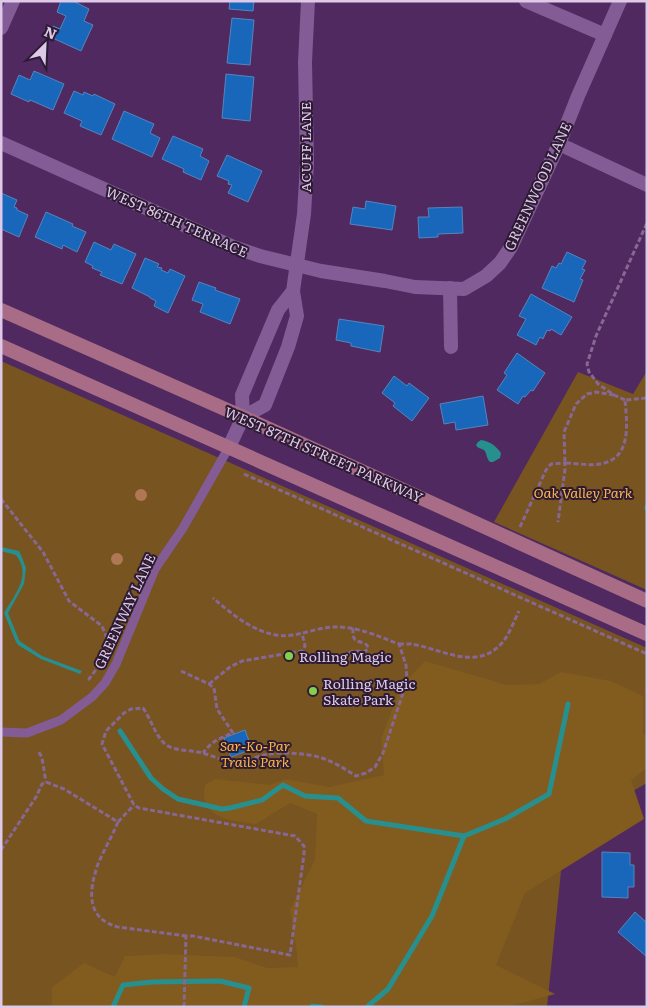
<svg xmlns="http://www.w3.org/2000/svg" width="648" height="1008" viewBox="0 0 648 1008" font-family="Literata,serif">
<style>
.green{fill:#775420}
.forest{fill:#825b1e}
.water{fill:#288f8f}
.lines{fill:none;stroke-linecap:round;stroke-linejoin:round}
.stream{stroke:#288f8f;stroke-width:5}
.building{fill:#1867bb;stroke:#5784bc}
.path{stroke:#876895;stroke-width:3;stroke-dasharray:5 2.5;stroke-linecap:butt}
.service{stroke:#835c96;stroke-width:9}
.minor{stroke:#835c96;stroke-width:14}
.primary{stroke:#a86c86;stroke-width:14}
.tree{fill:#af7754}
.poi-dot{fill:#84cf4d;stroke:#2c1b33;stroke-width:2}
.labels{text-anchor:middle;dominant-baseline:central;stroke-width:4;stroke-linejoin:round;paint-order:stroke}
.street-label{font-size:14px;fill:#dec9e9;stroke:#2c1b33}
.park-label{font-size:14px;font-style:italic;fill:#fdb64b;stroke:#2c1b33}
.poi-label{font-size:14px;fill:#dec9e9;stroke:#2c1b33;text-anchor:start}
</style>
<rect width="100%" height="100%" fill="#4f295f"/>
<g class="green">
<polygon points="1,361 647,648 647,783 610,804 563,852 547,1007 1,1007"/>
<polygon points="647,371 647,590 494,522 578,372 633,394"/>
</g>
<path class="forest" d="M425 661 507 685 539 684 561 672 611 681 643 696V735L647 733V768L631 780 644 819 525 893 496 965 555 994 507 1007H52V987L84 963 115 977 125 956 162 954 235 957 267 968 298 967 296 946 290 910 315 860 317 814 290 803 256 824C237 821 208 821 204 797 203 794 205 789 205 785L215 779 270 785 286 779 329 787 384 775 381 739 401 686Z"/>
<g class="water">
<path d="M481 440C491 442 495 445 501 453L500 458 493 462H490C486 458 487 453 484 450 481 448 478 449 476 445L478 442Z"/>
<path d="M1 547 19 551 21 555 26 568 24 584 8 613 19 640 21 642 42 656 82 671 80 674 41 659 18 645 16 642 4 613C15 594 32 576 16 555L1 551Z"/>
</g>
<g class="lines">
<g class="stream">
<polyline points="647,508 647,507"/>
<polyline points="120,731 151,778 163,789 178,799 222,809 230,808 262,800 283,785 305,796 338,798 366,821 464,836"/>
<polyline points="113,1007 123,985 152,982 220,981 249,988 244,1007"/>
<polyline points="312,1007 312,1006 322,1007"/>
<polyline points="367,1007 388,989 432,916 464,836 505,819 549,794 568,704"/>
</g>
</g>
<g class="building">
<polygon points="61,1 73,1 89,9 84,21 93,25 81,51 48,36 53,26 60,29 66,16 57,12"/>
<polygon points="230,1 254,1 253,11 229,9"/>
<polygon points="232,18 254,20 250,65 227,63"/>
<polygon points="34,71 64,84 53,110 30,100 29,102 11,94 19,75 30,80"/>
<polygon points="226,74 254,77 250,121 222,118"/>
<polygon points="74,91 83,95 84,92 93,96 94,94 115,104 101,135 80,126 82,121 64,113"/>
<polygon points="124,111 154,124 150,133 160,138 152,157 112,139"/>
<polygon points="173,136 203,149 200,156 209,161 201,180 183,172 184,169 162,159"/>
<polygon points="227,155 262,171 248,202 228,193 232,185 228,184 229,181 217,176"/>
<polygon points="1,193 17,200 14,207 17,208 17,210 28,215 19,237 1,229"/>
<polygon points="366,201 396,206 392,230 350,224 353,207 365,209"/>
<polygon points="462,207 463,233 438,234 438,237 419,238 418,217 429,217 428,208"/>
<polygon points="46,212 73,224 72,226 86,232 77,252 63,245 62,249 35,237"/>
<polygon points="94,242 111,250 114,244 136,254 122,284 100,275 102,272 92,268 93,266 85,262"/>
<polygon points="567,252 586,261 582,269 585,270 580,279 583,280 574,302 542,288 552,266 556,268 559,263 561,264"/>
<polygon points="145,258 159,264 157,267 162,268 161,270 168,273 170,269 185,276 168,313 154,306 156,301 150,298 150,297 132,288"/>
<polygon points="199,282 216,288 215,290 240,299 230,324 200,312 203,304 192,300"/>
<polygon points="531,294 572,317 561,335 551,329 550,331 547,330 543,339 540,337 536,345 517,335 526,319 519,316"/>
<polygon points="339,319 384,326 380,352 351,346 351,343 336,340"/>
<polygon points="517,353 545,373 533,391 531,390 525,397 523,396 518,404 497,390 507,375 504,373"/>
<polygon points="394,376 407,386 409,383 429,398 412,421 393,406 395,403 382,393"/>
<polygon points="483,396 488,425 456,430 455,422 444,424 440,404"/>
<polygon points="245,730 252,749 231,757 224,738"/>
<polygon points="602,852 630,853 630,865 634,865 634,887 628,887 628,898 602,897"/>
<polygon points="635,912 646,922 647,921 647,957 618,932"/>
</g>
<g class="lines">
<g class="path">
<path d="M614 395 596 392 587 394 576 404 564 432 565 463C576 463 589 466 600 464 632 459 627 424 625 400L647 398"/>
<polyline points="625,400 614,395 598,384 589,372 587,364 596,336 647,223"/>
<polyline points="244,474 647,654"/>
<polyline points="1,499 43,552 69,601 102,626 106,636 107,643 105,653"/>
<polyline points="520,527 546,470 551,464 565,463 565,469 558,522"/>
<path d="M399 644C403 644 407 644 411 644 439 648 475 671 500 645 508 638 514 621 519 611"/>
<path d="M344 659C353 648 352 651 364 652L368 649 367 645C357 639 352 644 353 628"/>
<path d="M181 671 209 684 214 688 217 709 233 733C220 738 212 741 203 753"/>
<polyline points="90,680 89,679 98,667"/>
<polyline points="209,684 230,667 242,661 302,651 305,646 302,633"/>
<polyline points="39,752 42,758 46,782"/>
<path d="M118 822C112 836 104 850 98 864 89 890 85 918 118 927 125 928 133 929 141 930 156 932 171 934 186 936"/>
<polyline points="1,850 36,797 42,784 46,782 64,789 118,822 134,805"/>
<path d="M184 1007 186 936H193L290 955 304 854V846L295 836 139 808 134 805 102 744 106 731 124 713 131 709 143 708C151 719 155 735 165 744 174 751 187 750 198 752 210 754 223 762 235 761 247 761 258 756 269 754 286 752 306 753 322 758 334 762 345 769 356 776L366 773 375 767 383 753 407 681 406 665 399 644C380 637 361 628 340 627 325 626 309 632 294 635 263 640 235 617 213 598"/>
</g>
<polyline class="service" points="1,732 27,733 61,720 92,697 105,683 116,664 155,569 183,528 229,447"/>
<g class="minor">
<polyline points="526,1 605,35"/>
<polyline points="1,28 13,1"/>
<polyline points="1,143 231,246 260,256 321,271 385,281 415,287 464,289 486,276 500,263 511,247 559,144 578,96 620,1"/>
<polyline points="559,144 647,185"/>
<polyline points="450,288 451,347"/>
<polyline points="243,417 265,405 288,347 297,316 293,291 304,214 307,163 305,62 308,1"/>
<polyline points="229,447 243,417 242,395 278,310 293,291"/>
</g>
<g class="primary">
<polyline points="1,310 243,417 647,601"/>
<polyline points="1,346 647,634"/>
</g>
</g>
<g class="tree">
<circle cx="141" cy="495" r="6"/>
<circle cx="117" cy="559" r="6"/>
</g>
<g class="poi-dot">
<circle cx="289" cy="656" r="5"/>
<circle cx="313" cy="691" r="5"/>
</g>
<g class="labels">
<g class="street-label">
<text transform="translate(305 147) rotate(-90)">ACUFF LANE</text>
<text transform="translate(537 186) rotate(-65)">GREENWOOD LANE</text>
<text transform="translate(177 221) rotate(24)">WEST 86TH TERRACE</text>
<text transform="translate(324 454) rotate(24)">WEST 87TH STREET PARKWAY</text>
<text transform="translate(124 611) rotate(-65)">GREENWAY LANE</text>
</g>
<g class="park-label">
<text x="583" y="492">Oak Valley Park</text>
<text x="255" y="745">Sar-Ko-Par<tspan x="255" dy="16">Trails Park</tspan></text>
</g>
<g class="poi-label">
<text x="299" y="656">Rolling Magic</text>
<text x="323" y="683">Rolling Magic<tspan x="323" dy="16">Skate Park</tspan></text>
</g>
</g>
<rect width="648" height="1008" fill="none" stroke="#dec9e9" stroke-width="5"/>
<g transform="translate(45 45) rotate(24)" stroke="#2c1b33" stroke-width="4" paint-order="stroke">
<path d="M0-4L9 19L0 12L-9 19Z" fill="#dec9e9"/>
<text y="-8" font-size="14" font-weight="bold" text-anchor="middle" fill="#dec9e9">N</text>
</g>
</svg>
